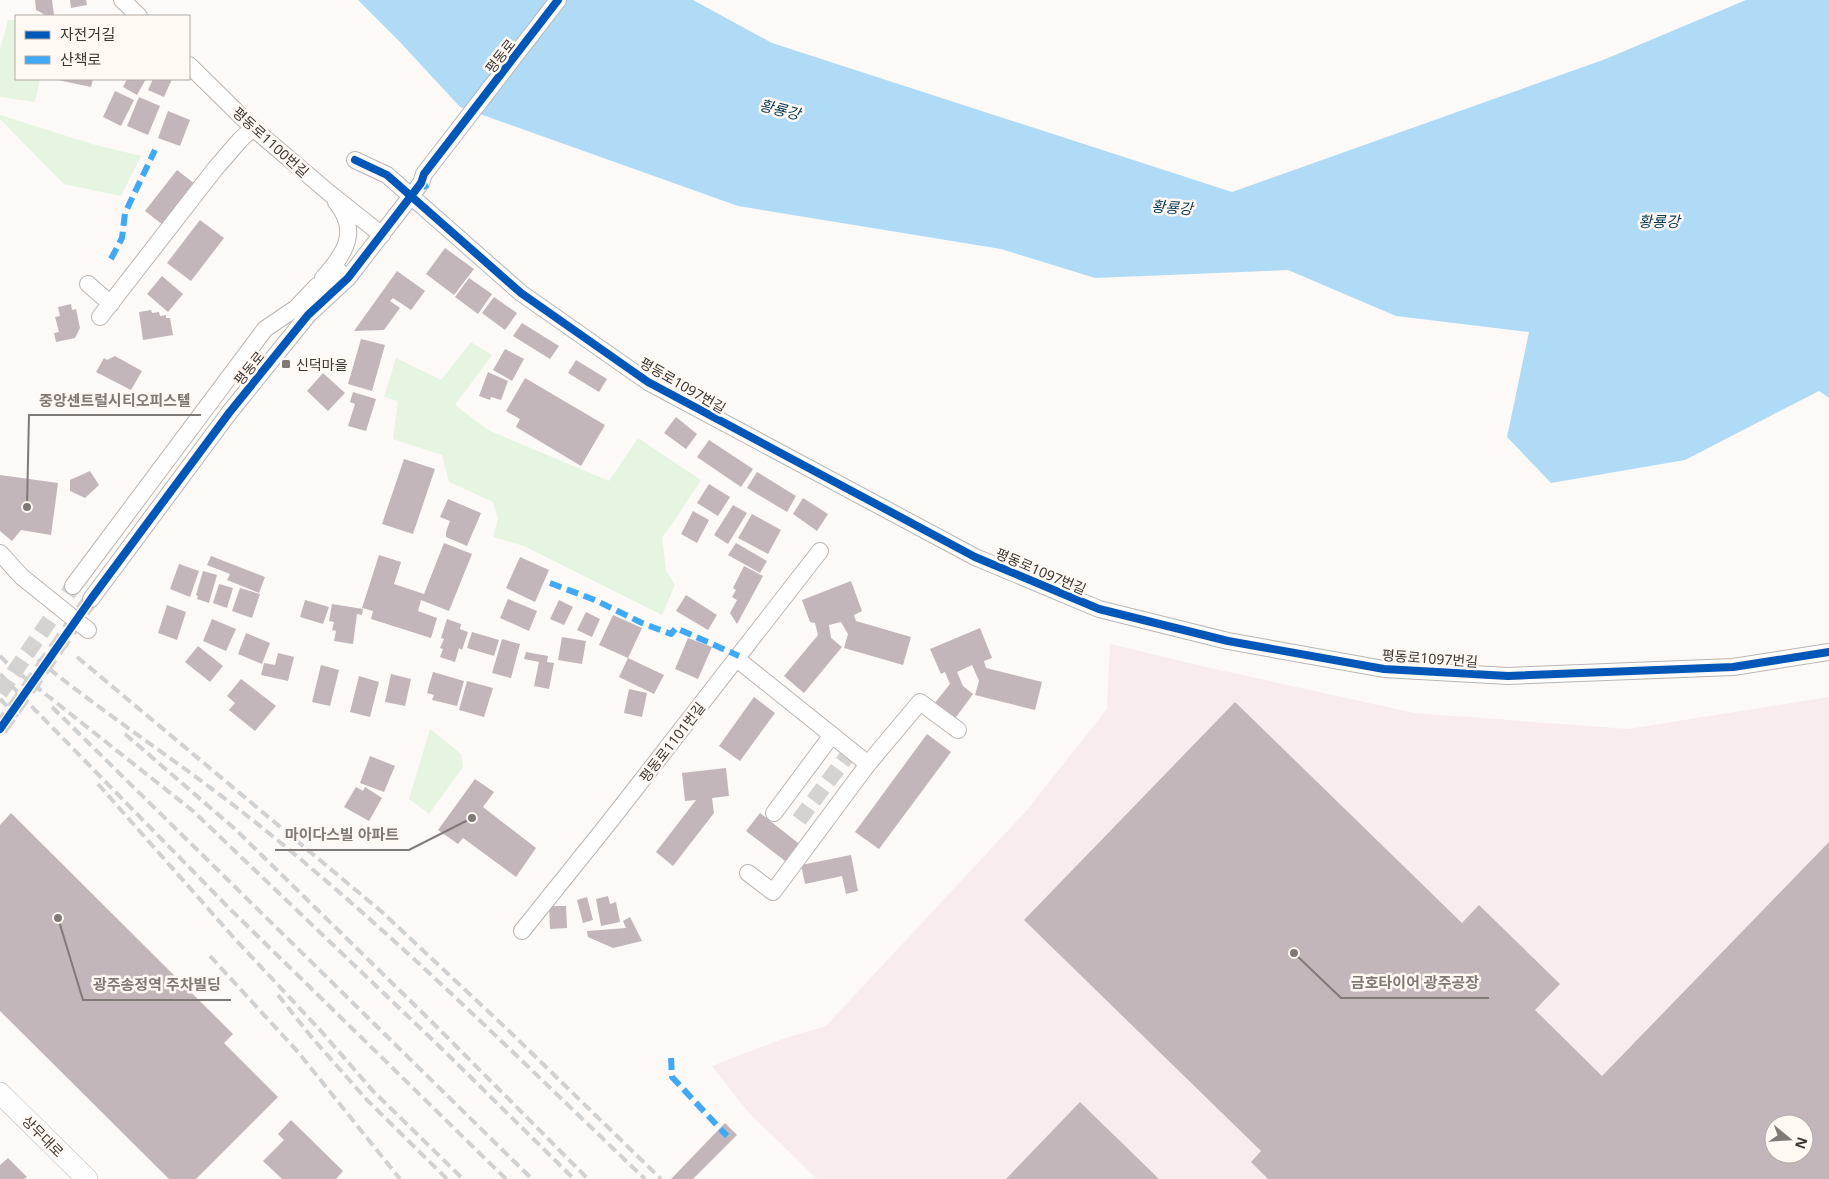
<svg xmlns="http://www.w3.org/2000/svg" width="1829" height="1179" viewBox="0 0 1829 1179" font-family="'Noto Sans','Noto Sans KR',sans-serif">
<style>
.industrial{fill:#f9ecee;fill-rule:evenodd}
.green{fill:#e5f5e1}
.water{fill:#b0dbf6}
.building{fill:#c2b6bb;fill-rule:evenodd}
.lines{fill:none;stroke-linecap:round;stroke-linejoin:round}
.minor-tunnel{stroke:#d6d2cf;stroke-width:16;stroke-dasharray:16 8;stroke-linecap:butt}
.minor-casing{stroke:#b9b5b2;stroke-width:18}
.major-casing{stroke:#b9b5b2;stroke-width:22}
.minor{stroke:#fffefe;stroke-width:16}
.major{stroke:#fffefe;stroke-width:21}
.rail{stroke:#d2d1d1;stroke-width:4;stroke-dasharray:10 5;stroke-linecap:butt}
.quiet{stroke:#3fa9f5;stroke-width:6;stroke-dasharray:12 6;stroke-linecap:butt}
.cycleway-casing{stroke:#fff8f3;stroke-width:11}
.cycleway{stroke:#0057b8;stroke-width:8}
.poi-dot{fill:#807a77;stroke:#fff8f3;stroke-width:2}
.labels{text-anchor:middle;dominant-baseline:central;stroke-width:5;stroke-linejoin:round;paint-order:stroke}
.street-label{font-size:14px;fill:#3d3632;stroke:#fff8f3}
.poi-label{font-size:14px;fill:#3d3632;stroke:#fff8f3;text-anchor:start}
.water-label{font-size:15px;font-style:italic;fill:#073b56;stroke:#fff8f3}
.leader{fill:none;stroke:#807a77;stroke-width:2}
.callout-dot{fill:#807a77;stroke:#fff8f3;stroke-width:2}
.callout-label{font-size:15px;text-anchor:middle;font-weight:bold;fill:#807a77;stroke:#fff8f3;stroke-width:5;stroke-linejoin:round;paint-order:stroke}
</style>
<rect width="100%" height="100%" fill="#fcf9f6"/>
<path class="industrial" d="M1110 644 1206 667 1414 713 1628 729 1829 697V1179H817L749 1113 712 1066 780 1040 826 1026 1027 810 1107 709ZM1774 1124H1804V1154H1774Z"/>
<g class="green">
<polygon points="8,20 16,20 16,79 40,79 35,102 0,97 0,49"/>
<polygon points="0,115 92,144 141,156 121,196 64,184 0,119"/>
<polygon points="471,342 492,355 455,405 488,430 609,481 638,438 701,480 670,527 662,537 666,570 675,585 662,615 524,546 493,537 498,519 493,502 449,482 442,455 393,439 398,401 384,397 396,358 441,380"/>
<polygon points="430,729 461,754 463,767 429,814 409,799"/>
</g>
<polygon class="water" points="358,0 693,0 772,43 1232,192 1603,60 1746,0 1829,0 1829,398 1819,391 1685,460 1551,483 1507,437 1529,332 1396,316 1288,270 1095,278 1001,249 738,206 460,107 399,41"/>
<g class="building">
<polygon points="35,0 52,0 54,15 47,16 36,10"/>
<polygon points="70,0 86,0 87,5 71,8"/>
<polygon points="53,79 93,79 91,87"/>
<polygon points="127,79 146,79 137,95 123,87"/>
<polygon points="153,79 172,79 164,97 148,90"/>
<polygon points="115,91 134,100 121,126 103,117"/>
<polygon points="139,97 160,106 148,135 127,126"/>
<polygon points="168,111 190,120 180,146 158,138"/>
<polygon points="177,170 195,184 163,225 145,211"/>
<polygon points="200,220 224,238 191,281 167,263"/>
<polygon points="445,248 474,269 454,295 426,274"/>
<polygon points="397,271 425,291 411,310 393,298 390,301 400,308 384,330 354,331"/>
<polygon points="162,276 183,294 168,312 147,294"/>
<polygon points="469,278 492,294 478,314 455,297"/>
<polygon points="494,297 517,313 505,330 482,313"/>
<polygon points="71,304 72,310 76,309 80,328 75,338 56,342 54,333 59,332 55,317 60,316 58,307"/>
<polygon points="151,310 152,313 159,312 160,316 166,315 166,318 170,318 173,335 143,340 139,312"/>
<polygon points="522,323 559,346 550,359 513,336"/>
<polygon points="361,339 385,345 372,391 348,384"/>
<polygon points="505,349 524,359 512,381 493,370"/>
<polygon points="115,356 142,371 131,390 96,372 104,358 107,360"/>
<polygon points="576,360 607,379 599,392 568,373"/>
<polygon points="488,372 508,381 501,400 491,397 490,400 479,396"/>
<polygon points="323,373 345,393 328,411 307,391"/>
<polygon points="525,378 605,425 581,466 516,427 520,419 506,411"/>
<polygon points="353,392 376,399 366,431 348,426 355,404 350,402"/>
<polygon points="676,417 697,434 686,449 664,433"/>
<polygon points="709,440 753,469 741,487 697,457"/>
<polygon points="404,459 435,469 413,534 382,524"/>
<polygon points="90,471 99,485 85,498 70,491 70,480"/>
<polygon points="757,472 796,496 787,512 747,488"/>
<polygon points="0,475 58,483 51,535 21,530 12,541 0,531"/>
<polygon points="709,484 730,497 718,516 697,503"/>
<polygon points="803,498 828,514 817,531 793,514"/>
<polygon points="448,499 481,513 467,546 446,537 446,532 450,521 440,517"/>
<polygon points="733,505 747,513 728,544 714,535"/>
<polygon points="693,511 709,520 697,543 681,534"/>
<polygon points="752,514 781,530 768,554 738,538"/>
<polygon points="444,543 472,554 449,611 421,600 418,611 437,618 431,638 371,619 373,611 362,608 379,555 401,562 394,584 424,594"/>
<polygon points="736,543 767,561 760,573 728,555"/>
<polygon points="211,556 265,577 259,593 227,580 230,574 207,565"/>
<polygon points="520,557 549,570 535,602 506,588"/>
<polygon points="179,564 199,571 190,597 170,589"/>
<polygon points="744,566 763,576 737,624 730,613 737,600 732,597 736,590 733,588"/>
<polygon points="203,571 217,575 209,603 197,599 198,596 196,595"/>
<polygon points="851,581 862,611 854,615 856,621 911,637 903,665 844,648 848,634 841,622 829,625 831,638 842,647 804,693 784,676 818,635 815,623 810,622 802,600"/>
<polygon points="219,584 233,588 227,608 213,603"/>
<polygon points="240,588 260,594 252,618 232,611"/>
<polygon points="686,595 717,615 708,630 676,611"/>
<polygon points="508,599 537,611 529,631 500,618"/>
<polygon points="305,600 329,607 323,624 300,617"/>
<polygon points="559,600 573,607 564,625 550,619"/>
<polygon points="332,604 363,609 362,615 357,614 353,644 334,641 336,631 332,630 334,622 329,621"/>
<polygon points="167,605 186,612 177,640 158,633"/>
<polygon points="586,612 600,619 592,637 577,630"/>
<polygon points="613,615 642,628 628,658 599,645"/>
<polygon points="212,619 236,629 226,651 203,641"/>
<polygon points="447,619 461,624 460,629 468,632 462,650 459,648 455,662 440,657 443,649 440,648 444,639 441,638"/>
<polygon points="980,628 992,658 984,661 986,668 1042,682 1035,710 975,695 979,681 972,665 957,672 963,686 973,694 954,720 934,704 950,684 945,672 941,674 930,649"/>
<polygon points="472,632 499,640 494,656 467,648"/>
<polygon points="246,633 270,643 262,664 238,654"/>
<polygon points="562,637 586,641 582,664 558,660"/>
<polygon points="688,638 712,647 698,679 675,669"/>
<polygon points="502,639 520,644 511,678 492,673"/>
<polygon points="198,646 223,666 210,682 185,662"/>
<polygon points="526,652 548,656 547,662 554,663 549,689 534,686 539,662 524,659"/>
<polygon points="278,653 294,657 288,681 261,675 264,663 275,665"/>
<polygon points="628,658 664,675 654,694 619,677"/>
<polygon points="321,665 339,670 330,706 312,702"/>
<polygon points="433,672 464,681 457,706 432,700 434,695 427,693"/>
<polygon points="391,674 411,679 405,706 385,702"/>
<polygon points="359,676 379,682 370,717 350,712"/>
<polygon points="241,679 276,706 255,731 229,710 235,703 227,696"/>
<polygon points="467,681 493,688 484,717 459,710"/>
<polygon points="629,689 647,693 642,717 624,713"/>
<polygon points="754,697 775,713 740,761 719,746"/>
<path d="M1235 702 1462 923 1479 905 1560 984 1535 1010 1602 1076 1829 842V1179H1268L1251 1162 1261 1151 1024 920ZM1774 1124H1804V1154H1774Z"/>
<polygon points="927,734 951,752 879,849 855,832"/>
<polygon points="370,756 395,766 384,792 360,783"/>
<polygon points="726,768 729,796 712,798 714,813 673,866 656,852 696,800 685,801 682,773"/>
<polygon points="475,779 494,792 483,807 536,848 516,877 463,838 458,844 438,830"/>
<polygon points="356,787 363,791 365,787 382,798 369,821 344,807"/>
<polygon points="11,813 233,1034 224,1043 278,1097 196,1179 169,1179 0,1011 0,825"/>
<polygon points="760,813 802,846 789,864 746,831"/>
<polygon points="851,855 858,891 846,894 842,876 805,884 801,865"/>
<polygon points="608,896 610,904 616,902 620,922 601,926 596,899"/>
<polygon points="587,897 593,920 583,923 577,900"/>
<polygon points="549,906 566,906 567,928 550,929"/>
<polygon points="630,917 642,941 613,948 588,937 587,931 626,928 623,921"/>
<polygon points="1080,1102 1159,1179 1006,1179"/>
<polygon points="291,1120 343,1171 336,1179 282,1179 263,1161 284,1140 278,1134"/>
<polygon points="725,1123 737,1135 693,1179 671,1179"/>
<polygon points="8,1158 27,1177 24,1179 0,1179 0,1165"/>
</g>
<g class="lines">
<g class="minor-tunnel">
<polyline points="0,693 73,586"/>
<polyline points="0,729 91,599"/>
<polyline points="799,820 851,751"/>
</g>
<defs>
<g id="minor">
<polyline points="122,0 139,16"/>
<polyline points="189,65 253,128 328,192 382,235"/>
<polyline points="355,160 387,175 521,293 648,382 975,557 1099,609 1228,641 1384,669 1508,676 1733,667 1829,652"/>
<path d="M323 278C345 254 360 231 336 202"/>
<polyline points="88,284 111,304"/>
<polyline points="100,317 215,169 240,140 253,128"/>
<polyline points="0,553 22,577 88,630"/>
<polyline points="73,586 265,329 296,308 317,286 330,284 340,272"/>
<polyline points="91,599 229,413 308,315 348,278 421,183 424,174 558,0"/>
<polyline points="737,659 868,764 920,702 958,730"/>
<polyline points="774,813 832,735"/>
<polyline points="748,873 773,892 868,764"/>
<polyline points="522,931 611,820 820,551"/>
</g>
<polyline id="major" points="0,1093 87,1179"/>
</defs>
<use href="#minor" class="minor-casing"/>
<use href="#major" class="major-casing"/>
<use href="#minor" class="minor"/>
<use href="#major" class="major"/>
<g class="rail">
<path d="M26 650C99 711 180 762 255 822 393 932 517 1057 645 1179"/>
<polyline points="0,656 15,671"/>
<polyline points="77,657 382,912 507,1029 661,1179"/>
<polyline points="10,666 193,811 440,1047 574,1179"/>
<polyline points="0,674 229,908 506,1179"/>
<polyline points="0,699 20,719"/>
<polyline points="52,707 532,1179"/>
<polyline points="125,734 235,829 441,1031 588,1179"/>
<polyline points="98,784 234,938 320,1030 373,1091 463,1179"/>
<polyline points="210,956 298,1052 400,1179"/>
<polyline points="278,995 314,1040 367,1100 447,1179"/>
</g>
<g class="quiet">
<polyline points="421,178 429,193"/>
<polyline points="111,259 122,238 125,213 155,150"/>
<polyline points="550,583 595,600 642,623 671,634 676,628 739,656"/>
<polyline points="671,1058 672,1077 727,1136"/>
</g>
<defs>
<g id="cycleway">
<polyline points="355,160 387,175 521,293 648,382 975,557 1099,609 1228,641 1384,669 1508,676 1733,667 1829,652"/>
<polyline points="0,729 91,599 229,413 308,315 348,278 421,183 424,174 558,0"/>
</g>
</defs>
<use href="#cycleway" class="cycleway-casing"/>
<use href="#cycleway" class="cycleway"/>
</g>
<rect class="poi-dot" x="281" y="359" width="10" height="10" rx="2.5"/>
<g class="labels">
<g class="street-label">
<text transform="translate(500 56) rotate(-52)">평동로</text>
<text transform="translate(271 142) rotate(42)">평동로1100번길</text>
<text transform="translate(249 368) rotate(-51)">평동로</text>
<text transform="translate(683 385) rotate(30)">평동로1097번길</text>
<text transform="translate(1041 571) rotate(23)">평동로1097번길</text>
<text transform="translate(1430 658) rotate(4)">평동로1097번길</text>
<text transform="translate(672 742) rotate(-52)">평동로1101번길</text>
<text transform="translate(43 1136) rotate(45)">상무대로</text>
</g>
<g class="poi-label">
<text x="296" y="364">신덕마을</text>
</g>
<g class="water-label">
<text transform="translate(780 109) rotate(14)">황룡강</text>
<text transform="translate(1172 207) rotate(4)">황룡강</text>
<text x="1659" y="221">황룡강</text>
</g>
</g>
<path class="leader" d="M27 507L29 415H201M472 818L409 850H275M1294 953L1341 998H1489M58 918L83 1000H231"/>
<g class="callout-dot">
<circle cx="27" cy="507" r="5"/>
<circle cx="472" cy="818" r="5"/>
<circle cx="1294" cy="953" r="5"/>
<circle cx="58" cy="918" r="5"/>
</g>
<g class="callout-label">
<text x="115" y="406">중앙센트럴시티오피스텔</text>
<text x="342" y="840">마이다스빌 아파트</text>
<text x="1415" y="988">금호타이어 광주공장</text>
<text x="157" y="990">광주송정역 주차빌딩</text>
</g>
<rect x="15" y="15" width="175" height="65" fill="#fff8f3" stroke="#b1aaa6"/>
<rect x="25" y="31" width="25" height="8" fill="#0057b8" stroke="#b1aaa6"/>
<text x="60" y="40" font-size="15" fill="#3d3632">자전거길</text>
<rect x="25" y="56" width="25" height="8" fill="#3fa9f5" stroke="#b1aaa6"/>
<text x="60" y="65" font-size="15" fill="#3d3632">산책로</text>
<g transform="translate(1789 1139) rotate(108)"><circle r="24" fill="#fff8f3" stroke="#b1aaa6"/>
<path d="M0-4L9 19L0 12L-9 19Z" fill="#807a77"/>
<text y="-8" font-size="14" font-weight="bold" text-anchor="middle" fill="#3d3632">N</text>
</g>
</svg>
